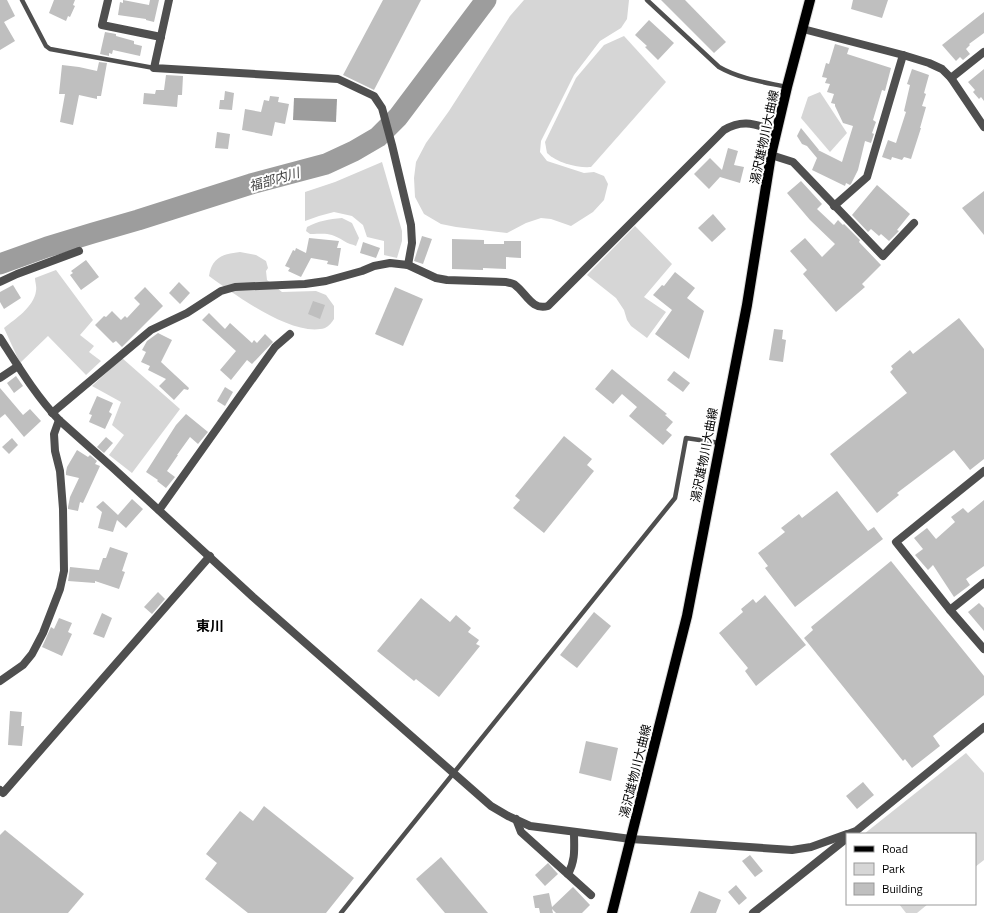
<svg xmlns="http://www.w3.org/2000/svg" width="984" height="913" viewBox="0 0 984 913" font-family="'Titillium Web','Noto Sans JP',sans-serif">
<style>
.green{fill:#d6d6d6}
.water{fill:#9d9d9d}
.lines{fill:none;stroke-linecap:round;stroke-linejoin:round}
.river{stroke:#9d9d9d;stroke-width:21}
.building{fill:#bfbfbf}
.primary-casing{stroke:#dbdbdb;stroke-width:12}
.service{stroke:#4f4f4f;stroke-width:4.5}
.minor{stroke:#4f4f4f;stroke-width:8}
.tertiary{stroke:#4f4f4f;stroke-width:8}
.primary{stroke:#000;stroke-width:10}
.labels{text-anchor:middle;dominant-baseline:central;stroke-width:4;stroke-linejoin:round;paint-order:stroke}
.street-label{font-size:12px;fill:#000;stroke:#fff}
.water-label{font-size:13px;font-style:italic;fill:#3e3e3e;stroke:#fff}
.quarter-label{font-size:14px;font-weight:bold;fill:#000;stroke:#fff}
</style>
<rect width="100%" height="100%" fill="#fff"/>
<g class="green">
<polygon points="524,0 629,0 627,19 621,28 600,41 574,75 541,141 540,152 547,161 584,173 594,172 604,176 608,184 604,200 593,212 571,226 551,219 541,218 526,223 507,233 456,227 441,224 424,214 415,197 414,178 416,162 426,143 449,111 510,16"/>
<path d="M624 36 666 82 591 167C577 168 557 163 547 153L545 142 576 78 604 45Z"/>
<polygon points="820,92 847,133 830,152 801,118 808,97"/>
<polygon points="382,162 402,231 402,241 397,258 384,255 384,241 367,237 363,225 352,216 334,212 319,216 305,221 305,192 335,182"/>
<path d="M342 218 352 223 359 238 356 246C352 244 348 244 344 241 329 232 327 234 310 234L306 231 307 227C318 221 329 219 342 218Z"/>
<polygon points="635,226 672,264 644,297 666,312 647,338 631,326 627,320 624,310 616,298 587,275"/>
<path d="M240 252 256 255 266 261 268 268 266 271 267 280 282 292 316 291 326 295 334 306V319C332 322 329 326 325 328 293 338 234 294 209 276 212 257 223 254 240 252Z"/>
<path d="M56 270 93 320 80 335 94 346 89 352 101 361 86 375 48 336 20 363 4 328C15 319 34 307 36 291 37 287 35 282 35 278Z"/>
<polygon points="122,358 180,409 132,473 109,455 124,435 112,425 121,402 92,386"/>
<polygon points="966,753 984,773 984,860 975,867 975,834 864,834"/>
<polygon points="899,904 928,904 917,913 906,913"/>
</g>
<polygon class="water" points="294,98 337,99 336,122 293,120"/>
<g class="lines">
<polyline class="river" points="0,264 47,247 93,233 138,220 251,184 326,164 354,151 378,137 398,117 486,0"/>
</g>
<g class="building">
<polygon points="0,0 7,0 15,16 4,22 15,41 0,50"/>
<polygon points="54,0 75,0 73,5 75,6 70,17 68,16 66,21 49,13"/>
<polygon points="123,0 149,5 150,0 159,0 154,22 146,20 146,19 118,15 120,2 123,3"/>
<polygon points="383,0 421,0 374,90 343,75"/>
<polygon points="661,0 685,0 726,42 714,53"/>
<polygon points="853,0 888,0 882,18 851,9"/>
<polygon points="984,12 984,33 969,44 970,45 966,49 970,54 963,60 960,57 956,61 942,45"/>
<polygon points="649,20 674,43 658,60 645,47 647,46 635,35"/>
<polygon points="105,32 116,34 116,36 134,41 134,44 142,46 140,56 113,50 112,54 109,53 109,56 100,54"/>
<polygon points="835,44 849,48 847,54 891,68 885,91 882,90 873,120 876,122 872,133 874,134 871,143 865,141 858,170 851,184 850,185 846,183 845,186 812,170 817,158 807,146 802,144 797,136 801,128 819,150 818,150 842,162 853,126 843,123 835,106 835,104 831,103 834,94 827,92 830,84 825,83 827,78 822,77 826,63 829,64"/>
<polygon points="99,62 107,63 101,96 97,96 97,99 79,95 73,125 60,122 65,94 59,94 62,65 79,67 97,71"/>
<polygon points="912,69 929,75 924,93 926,94 922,106 926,107 920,128 921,128 911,159 904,157 902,160 892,157 891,160 882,157 888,140 896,143 906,112 904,111 910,85 907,84"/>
<polygon points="984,69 984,101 981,97 979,99 973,92 975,90 968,82"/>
<polygon points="166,75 183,76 182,95 178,95 177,107 143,104 144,93 155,94 156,90 164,90"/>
<polygon points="225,91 234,93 232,110 219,109 220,100 224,100"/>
<polygon points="270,96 279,97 278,102 289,104 285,124 275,122 272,136 242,130 245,109 261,112 264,100 269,101"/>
<polygon points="217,132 230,134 228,149 215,148"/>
<polygon points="728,148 738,151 734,165 744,167 740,183 720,177 709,189 694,174 710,158 722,170"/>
<polygon points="801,181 822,204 817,209 834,225 838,220 843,225 844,224 860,240 859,242 881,265 862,284 865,287 836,312 803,274 807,270 790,251 805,238 822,257 835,244 810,220 787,193"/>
<polygon points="877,185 910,214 897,230 899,231 889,241 881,234 879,236 871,229 868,232 852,215"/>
<polygon points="984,191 984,235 962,208"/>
<polygon points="713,214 726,229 712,242 698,228"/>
<polygon points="422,236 432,239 423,264 414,261"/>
<polygon points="309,238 339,241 337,248 341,248 338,266 327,264 328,261 311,258 301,277 288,271 290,268 285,266 293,250 295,251 296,248 306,253"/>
<polygon points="452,239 484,240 484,244 504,244 504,241 521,241 521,258 506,257 506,269 483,268 483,270 452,269"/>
<polygon points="363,242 380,248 376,258 360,253"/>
<polygon points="86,260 99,277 81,290 70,275 73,273 71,271"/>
<polygon points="675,272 695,288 687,298 704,311 689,359 655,334 672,310 653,295 662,285 664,286"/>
<polygon points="179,282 190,293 180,304 169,293"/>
<polygon points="13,285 21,298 4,309 0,302 0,292"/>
<polygon points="145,287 163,306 122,347 116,341 113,343 95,325 104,316 106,317 112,311 121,320 125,316 127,318 140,304 134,298"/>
<polygon points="395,287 423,299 403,346 375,334"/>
<polygon points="313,301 325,305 320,319 308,314"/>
<polygon points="209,313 225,329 230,323 252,343 254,340 257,343 265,334 273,342 252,364 247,360 231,380 220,370 236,351 202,320"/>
<polygon points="959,318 984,349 984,459 970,470 954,450 897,493 899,495 877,513 830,454 907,393 890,372 893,369 891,366 910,350 913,354"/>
<polygon points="774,329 783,330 782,339 786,340 783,362 769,360"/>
<polygon points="158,333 172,340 161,362 189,388 188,390 184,389 174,400 159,386 166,379 148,370 150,366 141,362 146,352 142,350 147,341"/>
<polygon points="612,369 667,414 665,415 673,422 666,430 672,435 663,445 629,416 637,407 622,394 613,404 595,389"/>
<polygon points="674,371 690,383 683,392 667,380"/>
<polygon points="16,376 23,386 14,393 7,383"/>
<polygon points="225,387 233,392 225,406 217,401"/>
<polygon points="0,388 23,415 30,409 41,421 24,437 5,414 0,418"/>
<polygon points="97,396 113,403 109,412 112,414 105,429 89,422 92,415 89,414"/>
<polygon points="186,414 208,432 198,444 190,437 177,455 178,455 167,471 175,477 166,488 157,481 158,480 146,472 176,425"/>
<polygon points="564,436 592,459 587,465 594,471 544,533 513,508 520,500 515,496"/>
<polygon points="106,437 113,443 104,453 97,447"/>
<polygon points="12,438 18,445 9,454 2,447"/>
<polygon points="77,450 88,457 90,455 97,461 95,464 100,466 83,503 80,502 78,511 68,509 68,507 70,497 79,478 66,475 66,472 67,467"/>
<polygon points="837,491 868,531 874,527 883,539 795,607 765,568 768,566 758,553 785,532 781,528 799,514 802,518"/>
<polygon points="132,499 143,509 126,528 117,520 113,532 98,528 102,512 96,507 103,501 118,515"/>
<polygon points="984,500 984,566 966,579 970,585 954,597 933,565 928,570 915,555 923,549 914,538 927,528 936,539 955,522 951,517 963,508 968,513"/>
<polygon points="110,547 128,553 122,571 125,572 119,589 95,581 95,583 68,581 70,567 99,570 103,558 106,558"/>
<polygon points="891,561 984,676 984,695 933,736 940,746 912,768 905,759 903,761 804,638 813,630 811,627"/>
<polygon points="158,592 165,599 152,614 144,607"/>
<polygon points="765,595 806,645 756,686 745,671 748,668 719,633 743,612 741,609 753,599 756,603"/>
<polygon points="421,598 450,622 456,615 471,628 468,632 479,640 476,644 480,646 439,697 416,679 414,681 377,651"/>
<polygon points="979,603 984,608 984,631 968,612"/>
<polygon points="594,612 611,626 577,668 560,655"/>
<polygon points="102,613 112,618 104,638 93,634"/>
<polygon points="59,618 72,623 68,632 72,634 62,656 42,647 51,627 54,629"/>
<polygon points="10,711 22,712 21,726 24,726 22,746 8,745"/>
<polygon points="586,741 618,748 611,781 579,773"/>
<polygon points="863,782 874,795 857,809 846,796"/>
<polygon points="264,806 354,878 326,913 248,913 205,879 217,863 206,854 240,811 253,821"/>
<polygon points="5,830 84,894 68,913 0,913 0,835"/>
<polygon points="750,855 763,871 755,877 742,861"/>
<polygon points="441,857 488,913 445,913 416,879"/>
<polygon points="548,863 558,874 545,886 535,875"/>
<polygon points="736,885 747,898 739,905 728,892"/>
<polygon points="573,887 590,905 582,913 556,913 552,909 553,913 540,913 539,908 535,908 533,896 549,893 552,907"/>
<polygon points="699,891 721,900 716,913 690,913"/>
</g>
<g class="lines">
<defs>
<polyline id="primary" points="612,913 687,616 747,305 771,155 787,87 810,0"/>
</defs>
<use href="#primary" class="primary-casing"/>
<g class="service">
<polyline points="22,0 46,46 50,49 154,68"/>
<path d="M647 0 719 67C740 79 764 82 787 87"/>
<polyline points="341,913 675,498 686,438 720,443"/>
</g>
<g class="minor">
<polyline points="108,0 102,25 161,37"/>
<polyline points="169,0 154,68 338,79 374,96 382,108 392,145 411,225 412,243 408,265"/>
<polyline points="803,29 903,55 929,63 942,69 951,78 984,127"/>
<polyline points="951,78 984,52"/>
<polyline points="771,155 793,162 883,256 914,223"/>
<polyline points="834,206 867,177 903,55"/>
<polyline points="0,282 17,274 79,251"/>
<path d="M0 338C18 366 36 396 59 420L113 468 253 597 491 806 508 816 530 826 631 839"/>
<polyline points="0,378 18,366"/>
<path d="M52 413 151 330 187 313 221 291 235 287 305 284 326 281 362 271 374 266 390 263 408 265 436 278 447 280 506 282C509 283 513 283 515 285 526 293 532 311 548 306L724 130C744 118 756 125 776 131"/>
<polyline points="984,471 896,542 950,610 984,649"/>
<polyline points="159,510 275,347 290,334"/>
<polyline points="950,610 984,583"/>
<polyline points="0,681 23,665 32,654 43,633 60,589 64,571 63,509 60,471 55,451 54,434 59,420"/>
<polyline points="0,790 3,793 210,556"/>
<polyline points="516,819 521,832 591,895"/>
<path d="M568 874C576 860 574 847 574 832"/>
<polyline points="753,913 847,838"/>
</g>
<g class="tertiary">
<polyline points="848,834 856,831 984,727"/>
<polyline points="631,839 792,850 811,847 847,834"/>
</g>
<use href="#primary" class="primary"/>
</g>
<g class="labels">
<g class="street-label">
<text transform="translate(764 137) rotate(-78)">湯沢雄物川大曲線</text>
<text transform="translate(704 455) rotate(-79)">湯沢雄物川大曲線</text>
<text transform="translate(635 771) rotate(-76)">湯沢雄物川大曲線</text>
</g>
<g class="water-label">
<text transform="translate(274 179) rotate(-16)">福部内川</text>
</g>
<g class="quarter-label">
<text x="210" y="625">東川</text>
</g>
</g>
<rect x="846" y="833" width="130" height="72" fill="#ffffff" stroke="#999999"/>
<rect x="854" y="846" width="20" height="6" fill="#000000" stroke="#999999"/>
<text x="882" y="853" font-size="12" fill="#000000">Road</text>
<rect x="854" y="863" width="20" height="12" fill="#d6d6d6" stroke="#999999"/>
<text x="882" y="873" font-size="12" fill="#000000">Park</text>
<rect x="854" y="883" width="20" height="12" fill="#bfbfbf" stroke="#999999"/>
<text x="882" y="893" font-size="12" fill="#000000">Building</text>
</svg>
